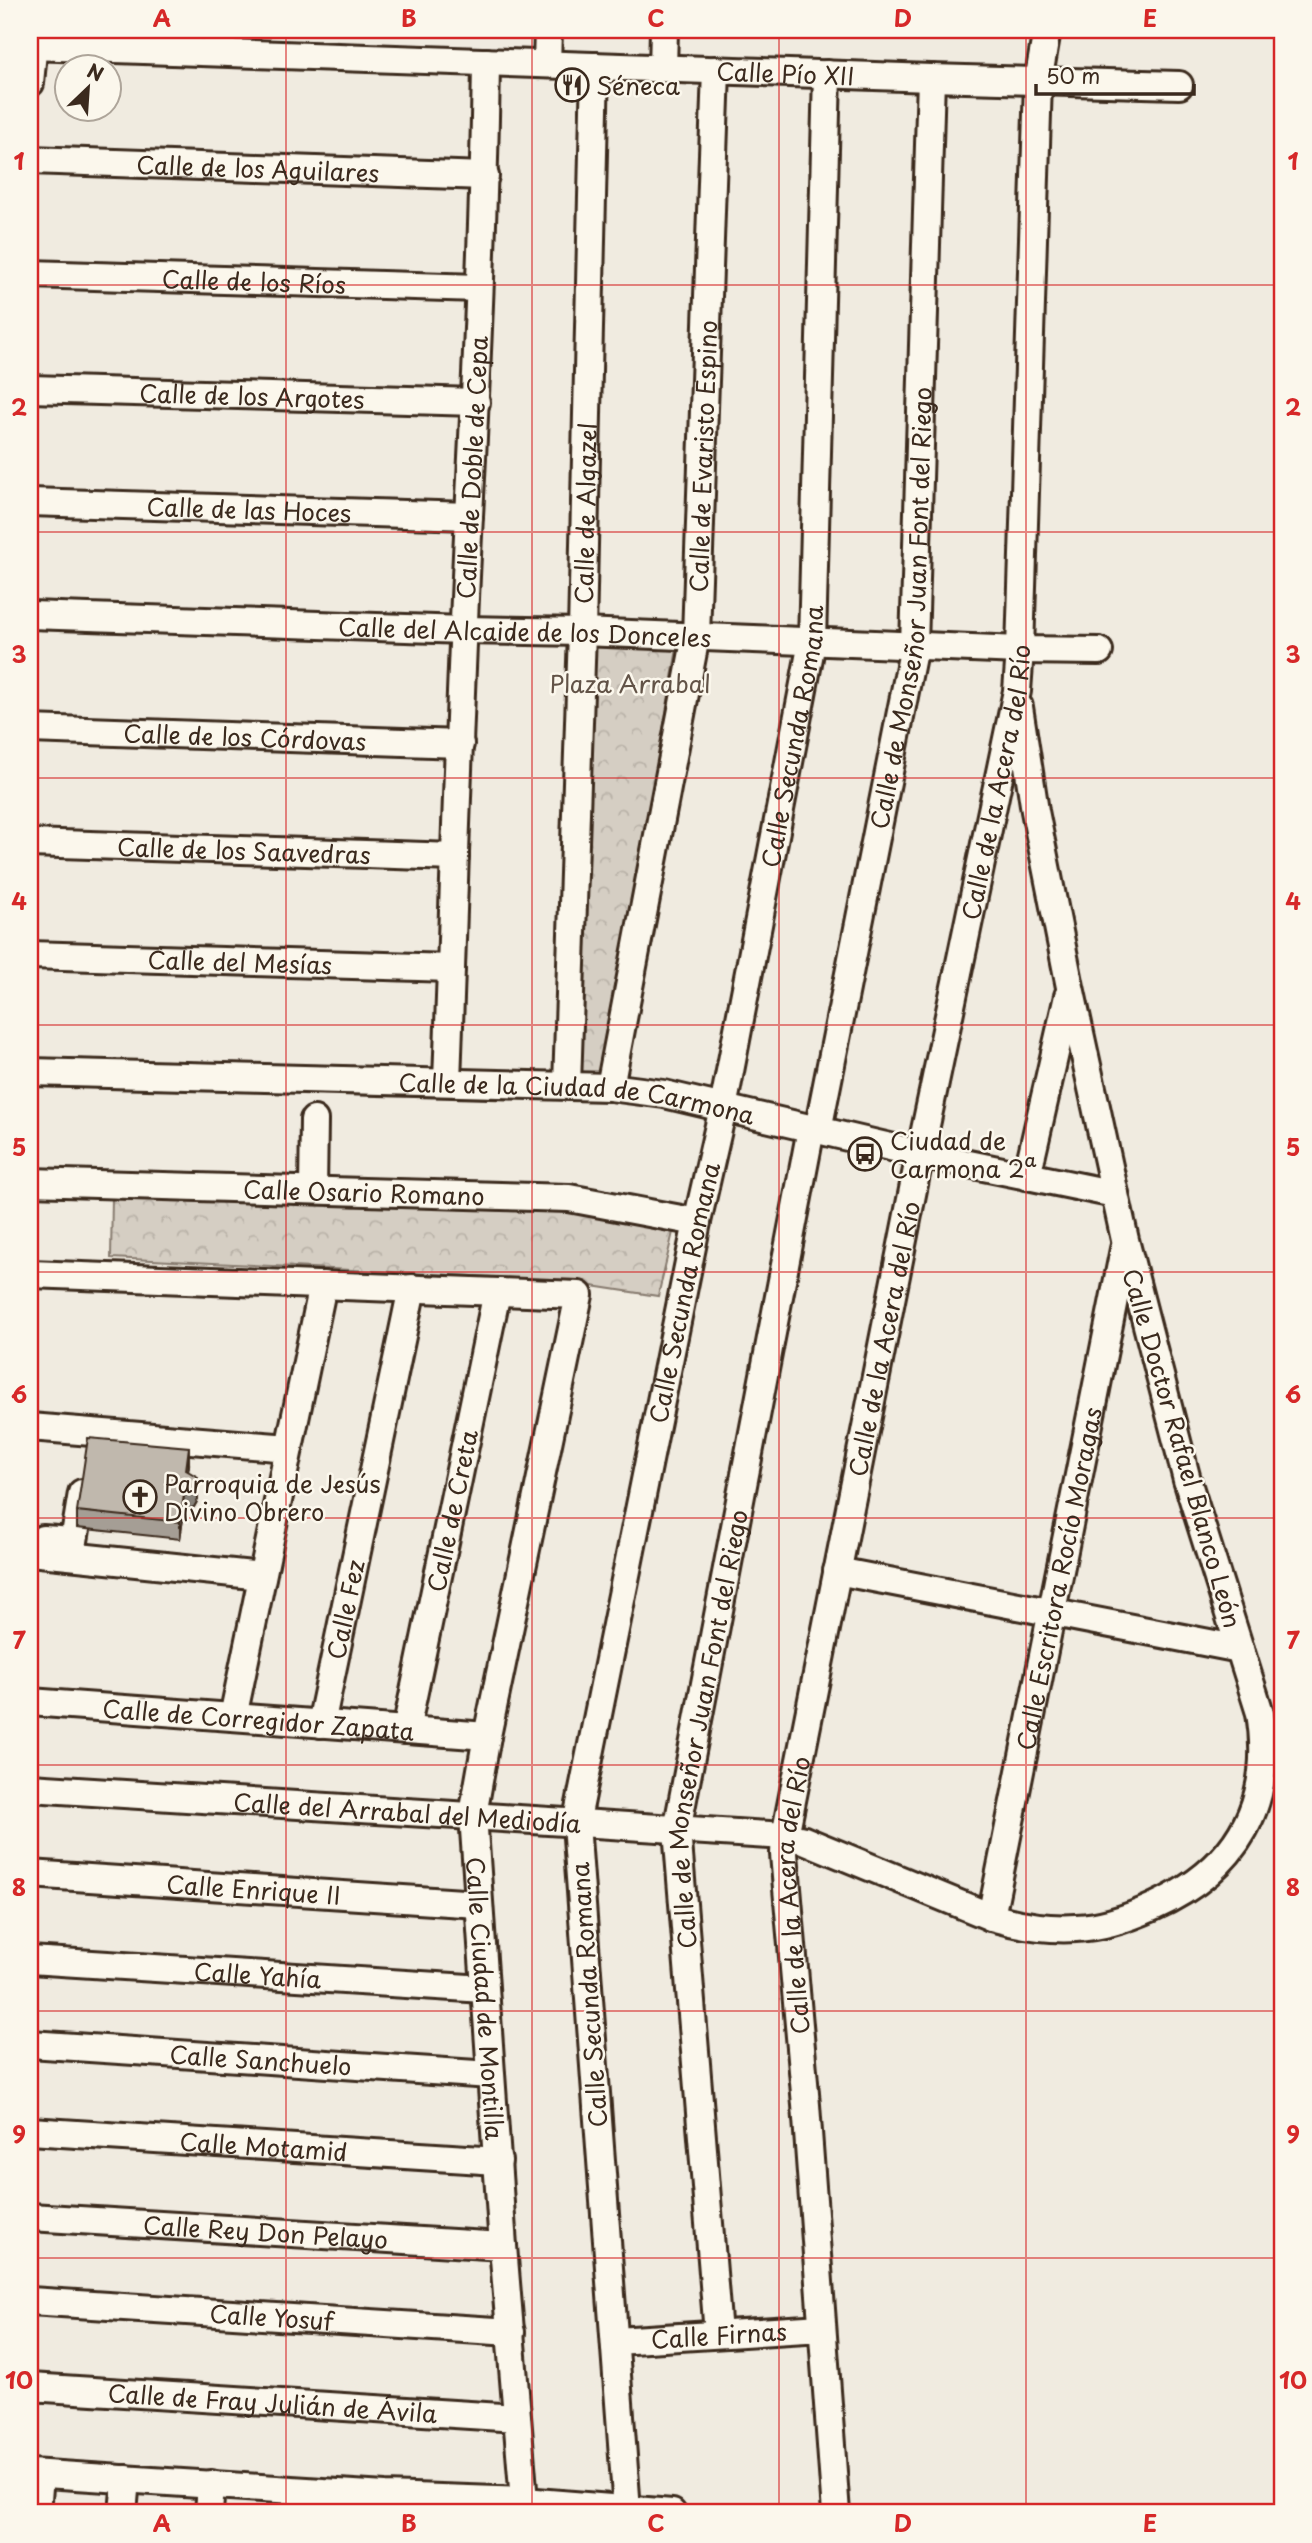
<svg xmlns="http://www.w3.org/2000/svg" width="1312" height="2543" viewBox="0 0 1312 2543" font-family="'Playpen Sans',sans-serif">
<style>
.park{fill:url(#park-crowns);stroke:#887c70;stroke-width:2}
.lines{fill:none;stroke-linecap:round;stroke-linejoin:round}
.minor-casing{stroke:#3b2a1e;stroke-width:32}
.minor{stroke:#fbf7ec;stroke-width:26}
.wall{fill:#a59e95;stroke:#3b2a1e;stroke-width:2}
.shaded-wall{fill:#868179;stroke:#3b2a1e;stroke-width:2}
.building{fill:#c0b8ad;stroke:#3b2a1e;stroke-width:2}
.grid{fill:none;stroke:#d62828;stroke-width:2;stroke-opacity:0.55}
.labels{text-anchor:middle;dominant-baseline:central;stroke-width:5;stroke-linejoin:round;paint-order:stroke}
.street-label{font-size:24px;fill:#3b2a1e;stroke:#fbf7ec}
.poi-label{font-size:24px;fill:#3b2a1e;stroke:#fbf7ec;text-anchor:start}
.park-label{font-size:24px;fill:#625347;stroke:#fbf7ec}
.neatline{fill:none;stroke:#d62828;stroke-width:2.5}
.grid-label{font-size:23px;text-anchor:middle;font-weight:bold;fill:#d62828}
</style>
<defs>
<pattern id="park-crowns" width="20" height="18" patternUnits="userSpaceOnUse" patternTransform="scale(1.75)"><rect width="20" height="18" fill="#d5cec3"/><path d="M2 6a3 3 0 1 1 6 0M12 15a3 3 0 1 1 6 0" fill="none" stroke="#b8b1a7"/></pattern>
</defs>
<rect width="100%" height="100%" fill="#f0ebe0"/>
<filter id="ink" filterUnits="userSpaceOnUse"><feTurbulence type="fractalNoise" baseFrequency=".0143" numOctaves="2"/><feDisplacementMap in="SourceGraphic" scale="14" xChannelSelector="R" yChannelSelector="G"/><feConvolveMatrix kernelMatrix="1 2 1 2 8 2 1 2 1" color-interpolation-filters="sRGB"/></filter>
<g filter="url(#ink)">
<g class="park">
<polygon points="593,640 678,643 603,1077 566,1072"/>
<polygon points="112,1196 569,1210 674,1228 658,1296 553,1280 111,1258"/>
</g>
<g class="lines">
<defs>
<g id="minor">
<path id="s1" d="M30 46 931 78 1179 85"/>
<polyline points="547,64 548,30"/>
<polyline points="663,68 664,30"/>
<polyline points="30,83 35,30"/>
<path id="s2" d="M30 160 485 176"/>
<path id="s3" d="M30 274 479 288"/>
<path id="s4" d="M30 389 476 402"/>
<path id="s5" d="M30 502 469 516"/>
<path id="s6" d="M30 615 464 630 582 632 1020 650 1099 651"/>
<path id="s7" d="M30 729 460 744"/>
<path id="s8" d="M30 843 455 857"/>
<path id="s9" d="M30 955 451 968"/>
<path id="s10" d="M30 1072 610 1087 664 1094 920 1154 1115 1194"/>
<path id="s11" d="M447 1081C454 893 459 704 469 516 477 365 484 213 486 62"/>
<path id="s12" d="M567 1085 582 632 595 66"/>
<path id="s13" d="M610 1087 696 636 716 70"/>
<path id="s14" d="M818 1130 914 646 931 78"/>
<polyline points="1027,1176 1068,996"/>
<path id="s15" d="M30 1182 569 1198 697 1222"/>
<polyline points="313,1190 314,1120"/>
<path id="s16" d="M30 1274 579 1295 487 1736 473 1815 503 2246 524 2501"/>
<polyline points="30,1427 289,1448"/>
<polyline points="43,1539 74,1541 82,1493"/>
<polyline points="30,1552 262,1576"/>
<polyline points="837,1571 1240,1649"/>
<path id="s17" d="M30 1702 487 1736"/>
<polyline points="233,1717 323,1285"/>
<path id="s18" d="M321 1724 412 1288"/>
<path id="s19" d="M406 1730 497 1292"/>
<path id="s20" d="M30 1788 785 1836 804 1840 991 1917C1019 1925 1047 1930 1076 1928 1103 1927 1129 1918 1153 1907 1237 1869 1275 1804 1260 1713L1187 1480 1125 1240 1070 987 1035 811 1019 707"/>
<path id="s21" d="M30 1874 478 1904"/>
<path id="s22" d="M991 1917 1124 1249"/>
<path id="s23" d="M30 1960 484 1989"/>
<path id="s24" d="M30 2044 491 2075"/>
<path id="s25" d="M30 2131 498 2161"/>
<path id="s26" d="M30 2217 503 2246"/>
<path id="s27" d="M30 2301 511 2332"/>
<path id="s28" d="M718 2334 677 1830 811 1129"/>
<path id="s29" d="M616 2341 822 2328"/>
<path id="s30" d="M30 2387 517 2418"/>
<polyline points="30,2473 385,2496 524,2501 672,2513"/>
<path id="s31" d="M627 2510 576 1824 697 1222 723 1108 812 642 827 74"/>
<polyline points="37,2513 40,2474"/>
<polyline points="123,2513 126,2479"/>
<polyline points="209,2513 211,2484"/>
<path id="s32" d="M836 2513 806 2105 784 1854 785 1836 920 1154 1017 691 1020 650 1038 82 1047 30"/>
</g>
</defs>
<use href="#minor" class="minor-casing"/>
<use href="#minor" class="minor"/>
</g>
<polygon class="wall" points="189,1465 188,1471 198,1500 194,1507 184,1512 180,1539 77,1528 77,1511"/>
<g class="shaded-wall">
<polygon points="189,1447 189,1465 186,1487 186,1470"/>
<polygon points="198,1482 198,1500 194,1507 184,1512 180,1539 180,1522 184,1495"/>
</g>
<polygon class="building" points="88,1438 189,1447 186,1470 198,1477 198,1482 194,1490 184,1495 180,1522 77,1511"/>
</g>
<path class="grid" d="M286 30V2513M532 30V2513M779 30V2513M1026 30V2513M30 285H1282M30 532H1282M30 778H1282M30 1025H1282M30 1272H1282M30 1518H1282M30 1765H1282M30 2011H1282M30 2258H1282"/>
<defs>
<symbol id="restaurant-ring" viewBox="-11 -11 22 22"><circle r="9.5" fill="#fbf7ec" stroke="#3b2a1e" stroke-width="1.5"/><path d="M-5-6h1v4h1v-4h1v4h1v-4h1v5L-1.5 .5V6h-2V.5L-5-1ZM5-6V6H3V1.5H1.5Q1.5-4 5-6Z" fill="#3b2a1e"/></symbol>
<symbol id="bus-ring" viewBox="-11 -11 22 22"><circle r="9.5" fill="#fbf7ec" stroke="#3b2a1e" stroke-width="1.5"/><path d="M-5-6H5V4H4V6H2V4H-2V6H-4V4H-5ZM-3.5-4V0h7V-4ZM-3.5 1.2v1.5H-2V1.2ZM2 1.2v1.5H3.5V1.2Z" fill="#3b2a1e"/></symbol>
<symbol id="church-ring" viewBox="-11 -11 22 22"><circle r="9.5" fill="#fbf7ec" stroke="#3b2a1e" stroke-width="1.5"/><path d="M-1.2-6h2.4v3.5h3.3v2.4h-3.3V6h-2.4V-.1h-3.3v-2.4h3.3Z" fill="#3b2a1e"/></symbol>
</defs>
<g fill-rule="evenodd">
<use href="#restaurant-ring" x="553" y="66" width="38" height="38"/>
<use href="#bus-ring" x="846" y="1135" width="38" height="38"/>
<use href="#church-ring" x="121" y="1478" width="38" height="38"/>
</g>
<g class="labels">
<g class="street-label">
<text stroke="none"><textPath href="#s1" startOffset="756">Calle Pío XII</textPath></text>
<text stroke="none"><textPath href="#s2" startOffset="228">Calle de los Aguilares</textPath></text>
<text stroke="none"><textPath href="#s3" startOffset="224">Calle de los Ríos</textPath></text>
<text stroke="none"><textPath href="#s4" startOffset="222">Calle de los Argotes</textPath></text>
<text stroke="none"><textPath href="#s13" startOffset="639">Calle de Evaristo Espino</textPath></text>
<text stroke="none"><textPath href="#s11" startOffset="614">Calle de Doble de Cepa</textPath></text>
<text stroke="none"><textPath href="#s5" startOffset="219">Calle de las Hoces</textPath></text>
<text stroke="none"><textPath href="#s12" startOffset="572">Calle de Algazel</textPath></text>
<text stroke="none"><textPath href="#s14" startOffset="530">Calle de Monseñor Juan Font del Riego</textPath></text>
<text stroke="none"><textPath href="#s6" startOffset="495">Calle del Alcaide de los Donceles</textPath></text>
<text stroke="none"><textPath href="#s7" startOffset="215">Calle de los Córdovas</textPath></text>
<text stroke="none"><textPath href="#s31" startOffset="1797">Calle Secunda Romana</textPath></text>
<text stroke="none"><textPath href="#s32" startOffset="1754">Calle de la Acera del Río</textPath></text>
<text stroke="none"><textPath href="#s8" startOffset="214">Calle de los Saavedras</textPath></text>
<text stroke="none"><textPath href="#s9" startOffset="210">Calle del Mesías</textPath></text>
<text stroke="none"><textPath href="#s10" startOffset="548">Calle de la Ciudad de Carmona</textPath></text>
<text stroke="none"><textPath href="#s15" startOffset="334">Calle Osario Romano</textPath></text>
<text stroke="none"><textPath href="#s31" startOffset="1230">Calle Secunda Romana</textPath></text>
<text stroke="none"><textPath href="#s32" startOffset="1186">Calle de la Acera del Río</textPath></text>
<text transform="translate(1183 1448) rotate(74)">Calle Doctor Rafael Blanco León</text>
<text stroke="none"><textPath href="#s19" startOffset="224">Calle de Creta</textPath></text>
<text stroke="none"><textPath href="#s22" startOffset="345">Calle Escritora Rocío Moragas</textPath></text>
<text stroke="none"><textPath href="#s18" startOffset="117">Calle Fez</textPath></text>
<text stroke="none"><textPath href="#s17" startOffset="229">Calle de Corregidor Zapata</textPath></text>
<text stroke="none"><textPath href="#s28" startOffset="609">Calle de Monseñor Juan Font del Riego</textPath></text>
<text stroke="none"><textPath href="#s20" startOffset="378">Calle del Arrabal del Mediodía</textPath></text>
<text stroke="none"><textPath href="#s21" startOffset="224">Calle Enrique II</textPath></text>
<text stroke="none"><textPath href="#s32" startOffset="620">Calle de la Acera del Río</textPath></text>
<text stroke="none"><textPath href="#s23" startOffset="228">Calle Yahía</textPath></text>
<text transform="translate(588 1995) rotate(-94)">Calle Secunda Romana</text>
<text stroke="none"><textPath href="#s16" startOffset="1264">Calle Ciudad de Montilla</textPath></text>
<text stroke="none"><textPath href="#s24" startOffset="231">Calle Sanchuelo</textPath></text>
<text stroke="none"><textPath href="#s25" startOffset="234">Calle Motamid</textPath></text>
<text stroke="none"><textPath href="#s26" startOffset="236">Calle Rey Don Pelayo</textPath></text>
<text stroke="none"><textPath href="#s27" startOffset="242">Calle Yosuf</textPath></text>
<text stroke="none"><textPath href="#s29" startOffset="103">Calle Firnas</textPath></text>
<text stroke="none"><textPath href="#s30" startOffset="243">Calle de Fray Julián de Ávila</textPath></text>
</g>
<g class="poi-label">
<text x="596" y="85">Séneca</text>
<text x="890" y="1140">Ciudad de<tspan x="890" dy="28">Carmona 2ª</tspan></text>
<text x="164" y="1483">Parroquia de Jesús<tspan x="164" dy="28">Divino Obrero</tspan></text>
</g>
<g class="park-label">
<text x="630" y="683">Plaza Arrabal</text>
</g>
</g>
<rect width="1312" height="2543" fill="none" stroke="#fbf7ec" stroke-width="77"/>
<g transform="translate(88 88) rotate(25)"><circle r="33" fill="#fbf7ec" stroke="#aea59a" stroke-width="2"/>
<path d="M0-5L12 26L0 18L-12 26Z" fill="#3b2a1e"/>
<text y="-10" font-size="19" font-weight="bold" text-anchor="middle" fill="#3b2a1e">N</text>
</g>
<path d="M1036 84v10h158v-10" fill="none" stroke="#3b2a1e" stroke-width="3.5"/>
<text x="1046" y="84" font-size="21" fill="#3b2a1e" stroke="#fbf7ec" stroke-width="5" paint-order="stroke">50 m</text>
<rect x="38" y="38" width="1236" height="2466" class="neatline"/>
<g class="grid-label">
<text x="162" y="27">A</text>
<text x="409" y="27">B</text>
<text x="656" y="27">C</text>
<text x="903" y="27">D</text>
<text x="1150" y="27">E</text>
<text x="19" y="170">1</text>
<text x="1293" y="170">1</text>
<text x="19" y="416">2</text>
<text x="1293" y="416">2</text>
<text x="19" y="663">3</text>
<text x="1293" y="663">3</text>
<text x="19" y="910">4</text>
<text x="1293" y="910">4</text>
<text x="19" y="1156">5</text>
<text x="1293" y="1156">5</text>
<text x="19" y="1403">6</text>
<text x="1293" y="1403">6</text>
<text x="19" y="1649">7</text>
<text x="1293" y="1649">7</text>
<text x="19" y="1896">8</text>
<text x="1293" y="1896">8</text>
<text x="19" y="2143">9</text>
<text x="1293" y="2143">9</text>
<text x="19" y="2389">10</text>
<text x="1293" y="2389">10</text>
<text x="162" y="2532">A</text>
<text x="409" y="2532">B</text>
<text x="656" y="2532">C</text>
<text x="903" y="2532">D</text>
<text x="1150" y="2532">E</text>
</g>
</svg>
